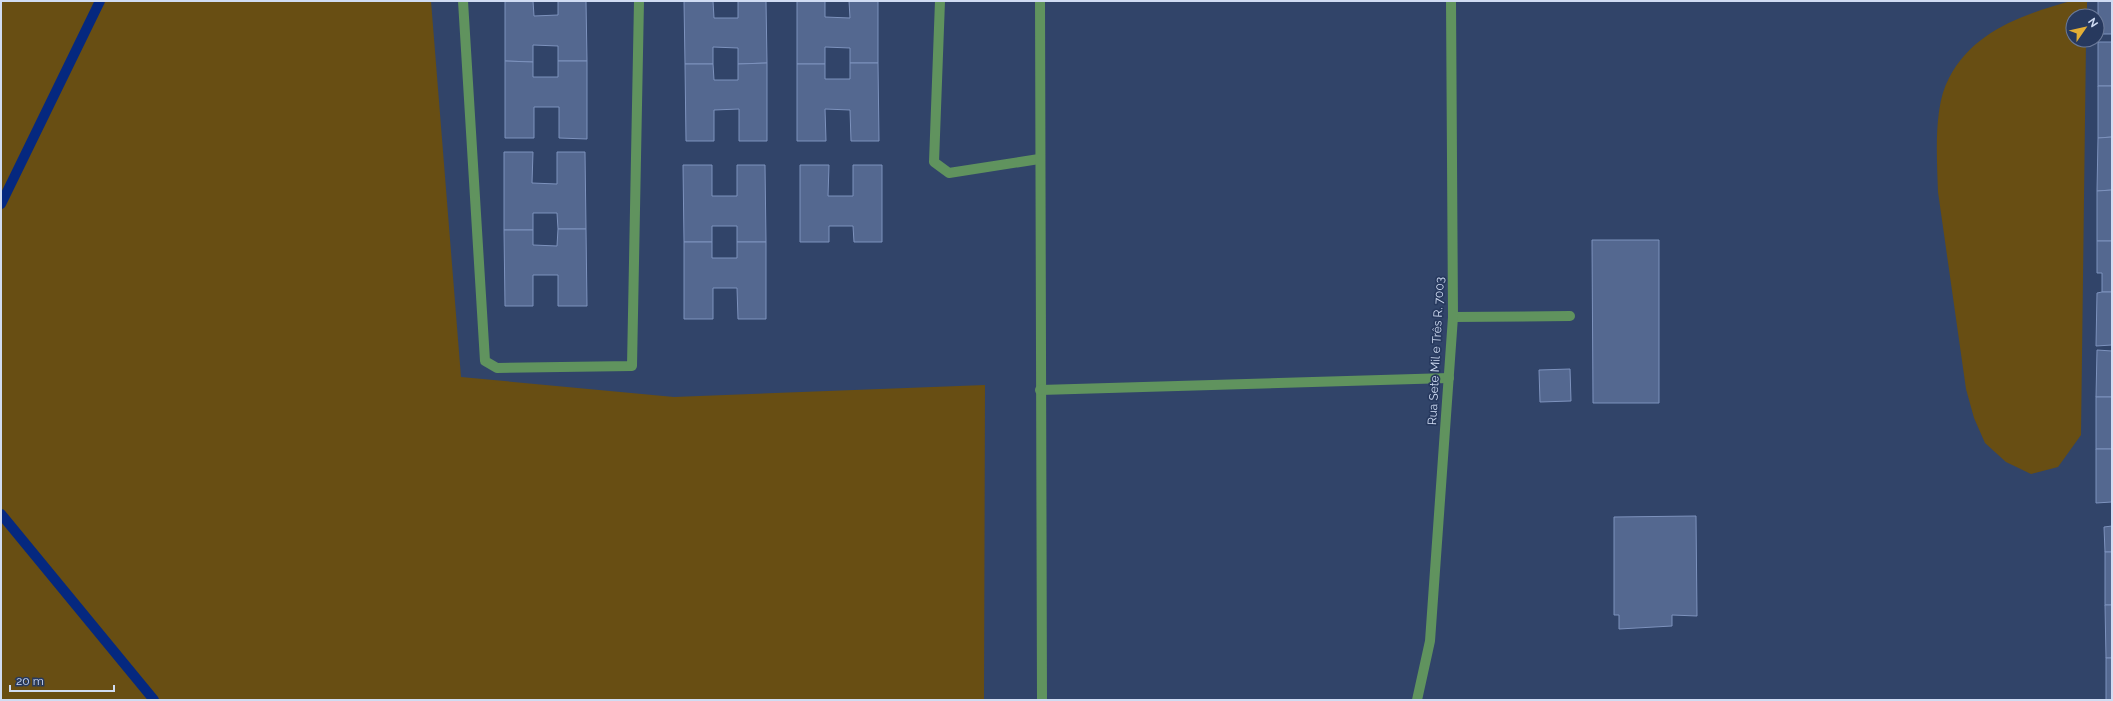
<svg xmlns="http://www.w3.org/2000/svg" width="2113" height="701" viewBox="0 0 2113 701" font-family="Raleway,sans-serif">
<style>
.green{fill:#684e13}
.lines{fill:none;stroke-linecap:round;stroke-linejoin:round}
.stream{stroke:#05287f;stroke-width:10}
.building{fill:#546890;stroke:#7d92bd}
.minor{stroke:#60935e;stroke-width:10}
.labels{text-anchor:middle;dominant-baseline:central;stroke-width:3.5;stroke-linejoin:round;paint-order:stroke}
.street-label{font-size:12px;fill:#d0dcf3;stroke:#27395e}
</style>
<rect width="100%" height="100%" fill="#314469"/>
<g class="green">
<polygon points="1,1 431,1 461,377 674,397 985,385 984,700 1,700"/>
<path d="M2071 1H2087V16H2073V40H2086L2081 435 2058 467 2031 474 2006 462 1985 443 1974 418 1966 389 1938 192C1937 159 1933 107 1949 78 1973 31 2024 14 2071 1Z"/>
</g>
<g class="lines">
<g class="stream">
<polyline points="1,204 100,1"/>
<polyline points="1,514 154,700"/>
</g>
</g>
<g class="building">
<polygon points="505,1 533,1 534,16 558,15 558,1 586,1 587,61 558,61 558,46 533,45 533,62 505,61"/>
<polygon points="684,1 713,1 714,18 738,18 738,1 766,1 767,63 738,64 738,48 713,47 713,64 685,64"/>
<polygon points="797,1 825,1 825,17 850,18 849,1 878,1 878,63 850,63 850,48 825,47 825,64 797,64"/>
<rect x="2098" y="1" width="14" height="33"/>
<rect x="2098" y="42" width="14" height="44"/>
<polygon points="505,61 533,62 533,77 558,77 558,61 587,61 587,139 559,138 559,107 534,107 534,138 505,138"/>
<polygon points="767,63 767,141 739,141 739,109 714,110 714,141 686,141 685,64 713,64 714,80 738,80 738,64"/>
<polygon points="850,63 878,63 879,141 851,141 850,110 825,109 826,141 797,141 797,64 825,64 825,79 850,79"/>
<polygon points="2098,86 2112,86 2112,137 2098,138"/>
<polygon points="2112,137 2112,190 2097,191 2098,138"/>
<polygon points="504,152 533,152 532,183 557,184 557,152 585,152 586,229 558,229 557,213 533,213 533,230 504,230"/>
<polygon points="683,165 712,165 712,196 737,196 737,165 765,165 766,242 737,242 737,226 712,226 712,242 684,242"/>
<polygon points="800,165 829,165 828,196 853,196 853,165 882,165 882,242 854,242 853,226 829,226 829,242 800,242"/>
<polygon points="2112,190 2112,241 2097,241 2097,191"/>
<polygon points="558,229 586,229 587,306 558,306 558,275 533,275 533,306 505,306 504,230 533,230 533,245 557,246"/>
<polygon points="1592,240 1659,240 1659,403 1593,403"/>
<polygon points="2097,241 2112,241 2112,292 2102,292 2102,273 2097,273"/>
<polygon points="684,242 712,242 712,258 737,258 737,242 766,242 766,319 738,319 737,288 713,288 713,319 684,319"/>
<polygon points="2102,292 2112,292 2112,345 2096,346 2097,293"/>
<polygon points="2097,350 2112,351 2112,397 2096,397"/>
<polygon points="1570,369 1571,401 1540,402 1539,370"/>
<rect x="2096" y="397" width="16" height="52"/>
<polygon points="2096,449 2112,449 2112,502 2096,503"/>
<polygon points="1696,516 1697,616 1672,615 1672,626 1619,629 1619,615 1614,615 1614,517"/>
<polygon points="2112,526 2112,552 2105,552 2104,527"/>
<rect x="2105" y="552" width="7" height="53"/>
<polygon points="2105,605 2112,605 2112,658 2106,658"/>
<rect x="2106" y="658" width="6" height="42"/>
</g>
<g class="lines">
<g class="minor">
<polyline points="463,1 485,361 497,368 632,366 639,1"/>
<polyline points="940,1 934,162 949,173 1039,159"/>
<polyline points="1040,1 1042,700"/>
<polyline points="1453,317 1570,316"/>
<polyline points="1040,390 1449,378"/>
<polyline points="1417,700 1430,641 1453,317 1451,1"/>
</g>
</g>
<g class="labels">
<g class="street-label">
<text transform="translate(1436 351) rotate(-87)">Rua Sete Mil e Três R. 7003</text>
</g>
</g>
<rect width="2113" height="701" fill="none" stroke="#d0dcf3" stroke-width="4"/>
<g transform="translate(2085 28) rotate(56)"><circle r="19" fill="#27395e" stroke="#6b7a9a"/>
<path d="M0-3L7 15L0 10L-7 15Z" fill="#e3ae35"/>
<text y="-6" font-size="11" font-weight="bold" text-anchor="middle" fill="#d0dcf3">N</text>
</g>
<path d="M10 685v6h104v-6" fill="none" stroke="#d0dcf3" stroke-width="2"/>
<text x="16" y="685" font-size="12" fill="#d0dcf3" stroke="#27395e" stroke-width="3" paint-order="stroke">20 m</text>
</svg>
